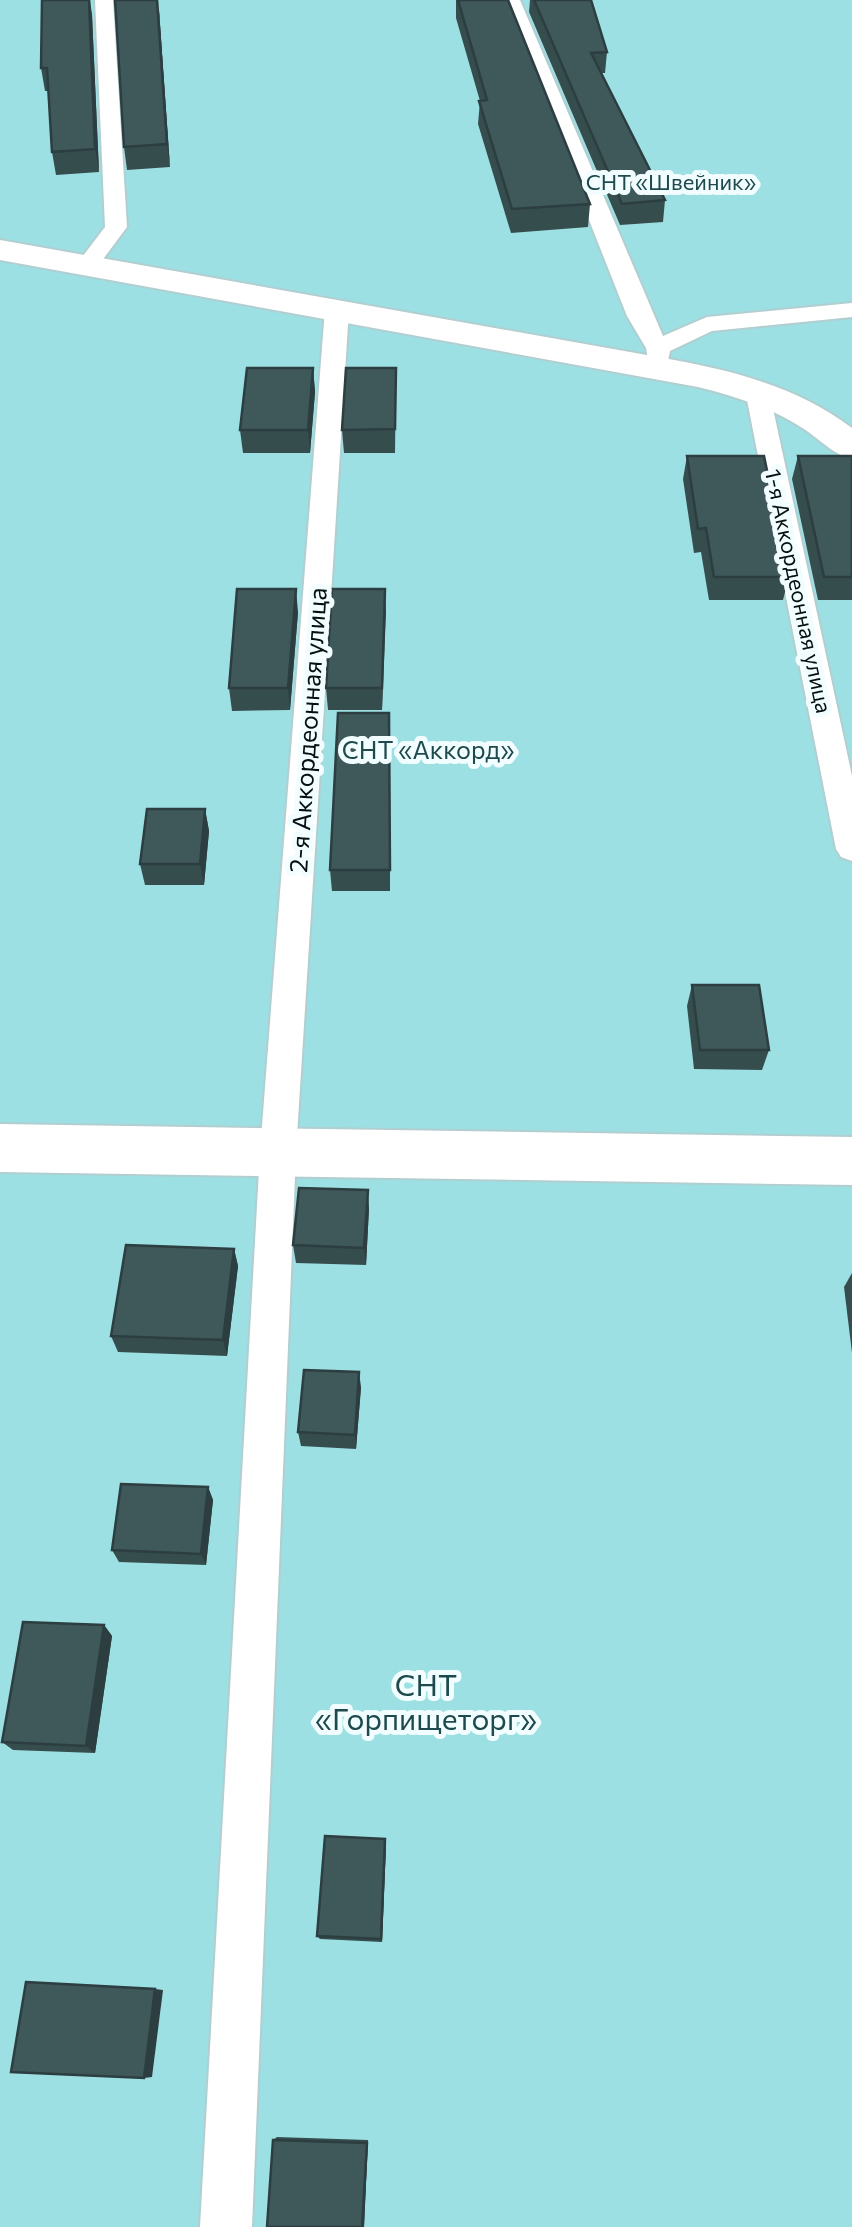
<svg xmlns="http://www.w3.org/2000/svg" width="852" height="2227" viewBox="0 0 852 2227" font-family="Commissioner,sans-serif">
<style>
.green{fill:#9de0e4}
.lines{fill:none;stroke-linecap:round;stroke-linejoin:round}
.lane-casing{stroke:#b1ced0;stroke-width:4}
.street-casing{stroke:#b1ced0;stroke-width:4}
.lane{fill:#fff;fill-rule:evenodd}
.street{fill:#fff;fill-rule:evenodd}
.wall{fill:#364d4e}
.shaded-wall{fill:#2c3e40}
.building{fill:#3f595b;stroke:#2c3e40;stroke-width:2.5}
.labels{text-anchor:middle;dominant-baseline:central;stroke-width:10;stroke-linejoin:round;paint-order:stroke}
.far-park-label{font-size:22px;fill:#1e4a4d;stroke:#f1fdfe}
.far-street-label{font-size:22px;fill:#061011;stroke:#f1fdfe}
.street-label{font-size:25px;fill:#061011;stroke:#f1fdfe}
.park-label{font-size:25px;fill:#1e4a4d;stroke:#f1fdfe}
.near-park-label{font-size:30px;fill:#1e4a4d;stroke:#f1fdfe}
</style>
<rect width="100%" height="100%" fill="#f1fdfe"/>
<rect class="green" x="0" y="0" width="852" height="2227"/>
<g class="lines">
<defs>
<g id="lane">
<polygon points="95,0 113,0 127,227 95,270 87,272 76,265 105,227"/>
<polygon points="502,0 520,0 663,336 707,317 852,303 852,317 712,331 670,351 666,371 650,371 646,348 627,316"/>
<polygon points="337,302 349,309 296,1152 252,2227 200,2227 260,1152 325,309"/>
<polygon points="757,383 769,390 852,776 852,861 841,857 836,849 745,390"/>
</g>
<g id="street">
<path d="M0 240 658 357C727 369 795 385 852 428V459C832 454 821 440 804 429 772 408 735 396 698 387L0 260Z"/>
<polygon points="0,1124 852,1137 852,1185 0,1172"/>
</g>
</defs>
<use href="#lane" class="lane-casing"/>
<use href="#street" class="street-casing"/>
<use href="#lane" class="lane"/>
<use href="#street" class="street"/>
</g>
<g class="wall">
<polygon points="42,0 90,0 92,15 99,172 56,175 52,152 48,91 45,91 41,68"/>
<polygon points="456,0 508,0 590,204 588,227 511,233 478,124 480,101 456,18"/>
<polygon points="530,0 591,0 607,52 605,73 601,73 665,200 663,222 620,225 529,12"/>
<polygon points="159,10 170,167 127,170 124,147"/>
<polygon points="313,368 315,392 310,453 243,453 240,430"/>
<polygon points="396,368 395,453 344,453 342,430"/>
<polygon points="687,456 789,577 783,600 709,600 701,552 694,553 683,479"/>
<polygon points="798,456 852,456 852,600 818,600 792,479"/>
<polygon points="385,589 382,710 328,710 326,688"/>
<polygon points="298,612 290,710 232,711 229,688"/>
<polygon points="390,736 390,891 332,891 330,870"/>
<polygon points="205,809 209,831 204,885 145,885 140,864"/>
<polygon points="692,985 769,1050 762,1070 694,1069 687,1006"/>
<polygon points="369,1208 366,1265 296,1263 293,1245"/>
<polygon points="234,1249 238,1266 227,1356 118,1352 111,1336"/>
<polygon points="852,1273 852,1353 844,1287"/>
<polygon points="361,1387 356,1449 301,1446 298,1432"/>
<polygon points="208,1487 213,1500 206,1565 119,1562 112,1550"/>
<polygon points="104,1625 112,1636 95,1753 13,1750 2,1742"/>
<polygon points="386,1844 382,1942 320,1939 317,1936"/>
<polygon points="277,2137 368,2140 364,2227 273,2140"/>
</g>
<g class="shaded-wall">
<polygon points="89,0 92,15 99,172 95,149"/>
<polygon points="158,0 159,10 170,167 167,144"/>
<polygon points="313,368 315,392 310,453 308,430"/>
<polygon points="296,589 298,612 290,710 288,688"/>
<polygon points="385,589 386,612 382,710 382,688"/>
<polygon points="205,809 209,831 204,885 200,864"/>
<polygon points="368,1190 369,1208 366,1265 364,1248"/>
<polygon points="234,1249 238,1266 227,1356 223,1340"/>
<polygon points="359,1372 361,1387 356,1449 355,1435"/>
<polygon points="208,1487 213,1500 206,1565 201,1554"/>
<polygon points="104,1625 112,1636 95,1753 86,1746"/>
<polygon points="385,1839 386,1844 382,1942 381,1939"/>
<polygon points="155,1989 163,1990 152,2077 144,2078"/>
<polygon points="368,2140 364,2227 362,2227 367,2143"/>
</g>
<g class="building">
<polygon points="42,0 89,0 95,149 52,152 47,68 41,68"/>
<polygon points="115,0 157,0 167,144 124,147"/>
<polygon points="458,0 508,0 590,204 512,209 479,101 487,100"/>
<polygon points="534,0 591,0 607,52 591,53 665,200 622,204"/>
<polygon points="247,368 313,368 308,430 240,430"/>
<polygon points="346,368 396,368 395,429 342,430"/>
<polygon points="687,456 764,456 789,577 714,577 706,528 698,529"/>
<polygon points="798,456 852,456 852,577 824,577"/>
<polygon points="237,589 296,589 288,688 229,688"/>
<polygon points="332,589 385,589 382,688 326,688"/>
<polygon points="338,713 389,713 390,870 330,870"/>
<polygon points="147,809 205,809 200,864 140,864"/>
<polygon points="692,985 759,985 769,1050 700,1050"/>
<polygon points="299,1188 368,1190 364,1248 293,1245"/>
<polygon points="126,1245 234,1249 223,1340 111,1336"/>
<polygon points="304,1370 359,1372 355,1435 298,1432"/>
<polygon points="121,1484 208,1487 201,1554 112,1550"/>
<polygon points="23,1622 104,1625 86,1746 2,1742"/>
<polygon points="325,1836 385,1839 381,1939 317,1936"/>
<polygon points="26,1982 155,1989 144,2078 11,2072"/>
<polygon points="273,2140 367,2143 362,2227 267,2227"/>
</g>
<g class="labels">
<g class="far-park-label">
<text x="671" y="181">СНТ «Швейник»</text>
</g>
<g class="far-street-label">
<text transform="translate(799 591) rotate(78)">1-я Аккордеонная улица</text>
</g>
<g class="street-label">
<text transform="translate(307 730) rotate(-86)">2-я Аккордеонная улица</text>
</g>
<g class="park-label">
<text x="428" y="749">СНТ «Аккорд»</text>
</g>
<g class="near-park-label">
<text x="426" y="1683">СНТ<tspan x="426" dy="34">«Горпищеторг»</tspan></text>
</g>
</g>
</svg>
